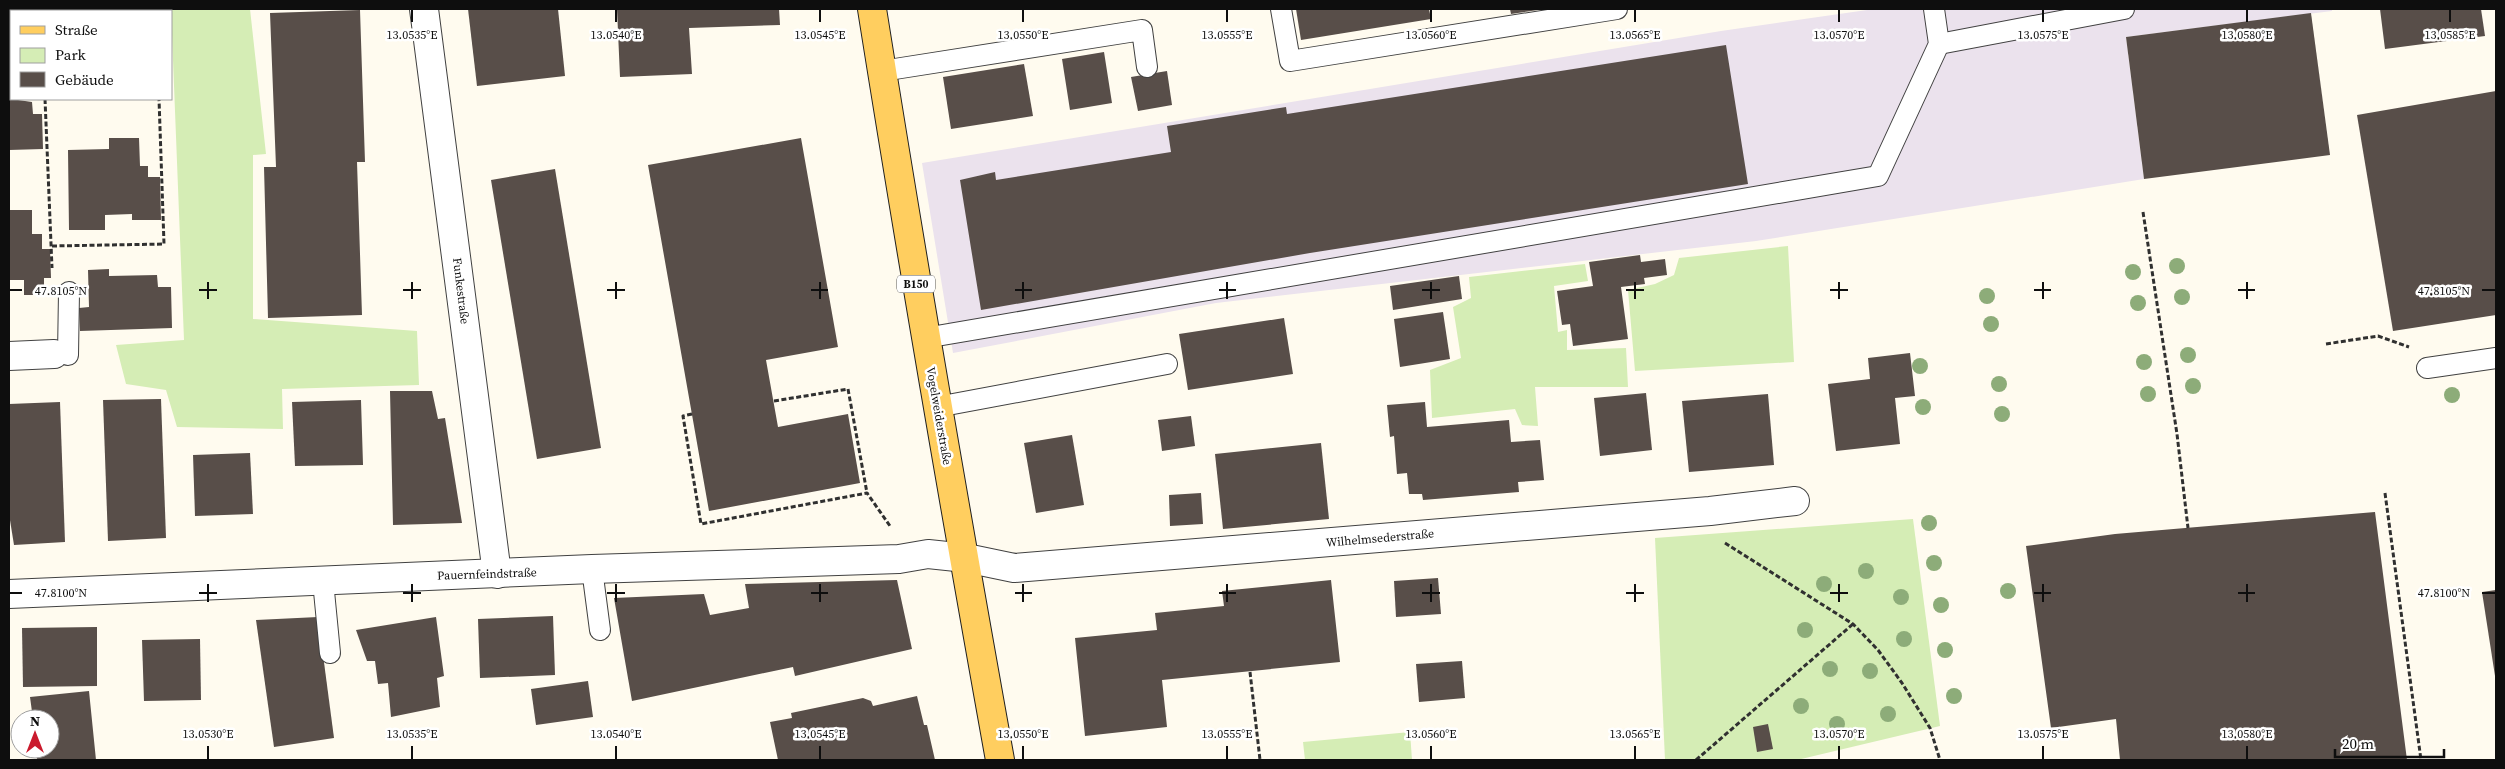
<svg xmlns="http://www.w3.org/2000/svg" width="2505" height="769" viewBox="0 0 2505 769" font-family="'Source Serif 4',serif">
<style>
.industrial{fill:#ebe2ed}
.green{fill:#d5edb5}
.building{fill:#584e49}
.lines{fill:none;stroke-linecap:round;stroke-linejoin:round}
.lane-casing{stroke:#414141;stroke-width:22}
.street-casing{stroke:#414141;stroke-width:30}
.primary-casing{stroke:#1f1f1f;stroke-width:30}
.path{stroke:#303030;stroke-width:3;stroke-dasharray:5 2.5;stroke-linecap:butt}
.lane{stroke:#fff;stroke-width:20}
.street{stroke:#fff;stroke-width:28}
.primary{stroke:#ffce5f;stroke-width:28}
.tree{fill:#8dac79}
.ticks{fill:none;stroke:#0e0e0e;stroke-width:2}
.labels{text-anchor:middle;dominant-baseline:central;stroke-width:5;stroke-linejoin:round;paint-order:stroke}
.shield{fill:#fff;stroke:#565656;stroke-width:1}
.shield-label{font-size:11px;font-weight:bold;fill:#0e0e0e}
.street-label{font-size:12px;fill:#0e0e0e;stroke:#fff}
.ticks-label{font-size:12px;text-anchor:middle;fill:#0e0e0e;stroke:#fff;stroke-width:5;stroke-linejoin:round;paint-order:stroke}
</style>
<rect width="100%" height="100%" fill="#fffbef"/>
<polygon class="industrial" points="1874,9 2332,9 2332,11 2126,37 2144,179 1756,241 1216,303 953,353 922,163 1721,31"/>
<g class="green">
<polygon points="171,9 250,9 266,154 253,155 253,319 417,331 419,385 282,389 283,429 177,427 166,390 126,384 116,345 184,340"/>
<polygon points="1788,246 1794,362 1635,371 1628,290 1655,284 1674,275 1679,258"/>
<polygon points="1585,264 1588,281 1554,286 1558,332 1567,330 1567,350 1626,348 1628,387 1535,387 1538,426 1522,425 1515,409 1432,418 1430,370 1461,358 1453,307 1471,298 1469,277"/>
<polygon points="1913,519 1940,726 1797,760 1665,760 1655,538"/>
<polygon points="1410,732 1412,760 1305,760 1303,742"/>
</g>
<g class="building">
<rect x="97" y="9" width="39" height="2"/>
<polygon points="468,9 558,9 565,76 477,86"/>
<polygon points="617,9 779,9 780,25 689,28 692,74 620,77"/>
<polygon points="1296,9 1429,9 1431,19 1301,40"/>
<polygon points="1510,9 1537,9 1538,10 1511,14"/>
<polygon points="2380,9 2481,9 2485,36 2385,49"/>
<polygon points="360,10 365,162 357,162 362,315 268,318 264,167 276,167 270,13"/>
<polygon points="2311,13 2330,155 2144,179 2126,37"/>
<polygon points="1726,45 1748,184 1310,253 981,310 960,180 995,172 996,180 1171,152 1167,126 1286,107 1287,114"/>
<polygon points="1104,52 1112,103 1070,110 1062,59"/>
<polygon points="1024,64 1033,116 951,129 943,77"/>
<polygon points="1167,71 1172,105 1138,111 1131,77"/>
<polygon points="9,72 11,72 11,99 32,102 33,114 42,114 43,149 9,150"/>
<polygon points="2496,91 2496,315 2393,331 2357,115"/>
<polygon points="109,138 139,138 140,166 148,166 148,177 160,177 161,220 132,220 132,214 105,215 105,230 69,230 68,150 109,149"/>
<polygon points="801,138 838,347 766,360 778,427 848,414 860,483 709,511 648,165"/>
<polygon points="555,169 601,448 537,459 491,180"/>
<polygon points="9,210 32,210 32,234 42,234 42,249 50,249 51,278 44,278 44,295 24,295 24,280 9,280"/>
<polygon points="1640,255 1641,262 1665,259 1667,275 1644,278 1645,284 1621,287 1628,339 1573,346 1570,324 1562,325 1557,291 1593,286 1589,262"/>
<polygon points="109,269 109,276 157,275 158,287 171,287 172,328 80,331 79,308 89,307 88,270"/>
<polygon points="1459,276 1462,299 1393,310 1390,286"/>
<polygon points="1443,312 1450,359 1400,367 1394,319"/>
<polygon points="1284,318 1293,374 1188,390 1179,334"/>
<polygon points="1910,353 1915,396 1895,398 1900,444 1836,451 1828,384 1870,379 1868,358"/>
<polygon points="390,391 432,391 438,419 445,418 462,523 393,525"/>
<polygon points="1646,393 1652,450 1600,456 1594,398"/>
<polygon points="1768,394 1774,465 1689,472 1682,401"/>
<polygon points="161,399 166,538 108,541 103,400"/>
<polygon points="361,400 363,465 295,466 292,402"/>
<polygon points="60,402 65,542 14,545 9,514 9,404"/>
<polygon points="1425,402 1427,427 1509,420 1511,442 1540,440 1544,480 1518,482 1519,492 1423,500 1422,494 1409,494 1407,473 1397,474 1394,436 1390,437 1387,405"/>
<polygon points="1191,416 1195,446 1162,451 1158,420"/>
<polygon points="1072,435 1084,505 1036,513 1024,443"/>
<polygon points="1321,443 1329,519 1223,529 1215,454"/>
<polygon points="250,453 253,514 195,516 193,455"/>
<polygon points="1201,493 1203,524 1170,526 1169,495"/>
<polygon points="2375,512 2407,760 2120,760 2116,719 2051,728 2026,546 2115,534"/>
<polygon points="1438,578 1441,614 1396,617 1394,581"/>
<polygon points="897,580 912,649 795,676 793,667 632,701 614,598 704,594 710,615 749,608 745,584"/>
<polygon points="1331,580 1340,662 1162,680 1167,727 1085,736 1075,638 1157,630 1155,613 1224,606 1222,591"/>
<polygon points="2496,590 2496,676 2495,676 2482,592"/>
<polygon points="553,616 555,675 480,678 478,619"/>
<polygon points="318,617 334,738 274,747 256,620"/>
<polygon points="436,617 444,676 437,678 440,707 391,717 388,683 378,684 375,661 367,661 356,630"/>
<polygon points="97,627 97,686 23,687 22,628"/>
<polygon points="200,639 201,700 144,701 142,640"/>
<polygon points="1462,661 1465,698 1419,702 1416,664"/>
<polygon points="588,681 593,717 536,725 531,689"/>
<polygon points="89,691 96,760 37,760 36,749 50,749 50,719 33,719 30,697"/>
<polygon points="917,696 924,725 927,725 935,760 778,760 770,722 792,718 791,713 863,698 871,701 873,706"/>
<polygon points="1768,724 1773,749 1757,752 1753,727"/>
</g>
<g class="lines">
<defs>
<g id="lane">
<polyline points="1281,9 1290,61 1617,9"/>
<polyline points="1939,44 2124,9"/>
<polyline points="882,71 1142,30 1147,67"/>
<polyline points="925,338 1878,176 1939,44 1934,9"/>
<polyline points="68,355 69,292"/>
<polyline points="2427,368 2496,358"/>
<polyline points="937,407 1167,364"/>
<polyline points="592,569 600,630"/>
<polyline points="323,581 330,653"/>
</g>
<g id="street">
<polyline points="424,9 497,574"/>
<polyline points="9,356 54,354"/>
<polyline points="9,594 592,569 899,559 928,554 966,558 1014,568 1710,511 1795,501"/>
</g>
<path id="primary" d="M872 9C912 260 955 510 1000 760"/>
</defs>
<use href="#lane" class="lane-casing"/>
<use href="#street" class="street-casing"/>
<use href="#primary" class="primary-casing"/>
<g class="path">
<polyline points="42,9 42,11"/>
<polyline points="156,9 156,11"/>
<polyline points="9,50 11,50"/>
<polyline points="45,99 52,268"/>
<polyline points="2143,212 2177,434 2188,528"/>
<polyline points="52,246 164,244 159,99"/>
<polyline points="2326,344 2378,336 2409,347"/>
<polyline points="774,401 848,389 867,493"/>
<polyline points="692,414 683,416 701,524 867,493 890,526"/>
<polyline points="2385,493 2421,760"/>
<polyline points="1725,543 1853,624 1878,650 1902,683 1930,728 1940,760"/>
<polyline points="1250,672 1260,760"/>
<polyline points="1696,760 1853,624"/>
</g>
<use href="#lane" class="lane"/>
<use href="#street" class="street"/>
<use href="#primary" class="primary"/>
</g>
<g class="tree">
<circle cx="2177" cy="266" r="8"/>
<circle cx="2133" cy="272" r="8"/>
<circle cx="1987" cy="296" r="8"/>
<circle cx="2182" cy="297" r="8"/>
<circle cx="2138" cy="303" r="8"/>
<circle cx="1991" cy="324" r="8"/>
<circle cx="2188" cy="355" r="8"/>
<circle cx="2144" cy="362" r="8"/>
<circle cx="1920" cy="366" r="8"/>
<circle cx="1999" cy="384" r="8"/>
<circle cx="2193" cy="386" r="8"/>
<circle cx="2148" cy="394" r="8"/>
<circle cx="2452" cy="395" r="8"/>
<circle cx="1923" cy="407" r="8"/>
<circle cx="2002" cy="414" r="8"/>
<circle cx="1929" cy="523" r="8"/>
<circle cx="1934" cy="563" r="8"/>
<circle cx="1866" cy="571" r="8"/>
<circle cx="1824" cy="584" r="8"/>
<circle cx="2008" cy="591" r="8"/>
<circle cx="1901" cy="597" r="8"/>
<circle cx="1941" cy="605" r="8"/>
<circle cx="1805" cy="630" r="8"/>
<circle cx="1904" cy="639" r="8"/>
<circle cx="1945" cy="650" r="8"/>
<circle cx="1830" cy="669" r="8"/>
<circle cx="1870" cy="671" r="8"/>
<circle cx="1954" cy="696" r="8"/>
<circle cx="1801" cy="706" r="8"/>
<circle cx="1888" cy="714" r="8"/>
<circle cx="1837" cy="724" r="8"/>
</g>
<path class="ticks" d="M412 10V22M616 10V22M820 10V22M1023 10V22M1227 10V22M1431 10V22M1635 10V22M1839 10V22M2043 10V22M2247 10V22M2450 10V22M208 282V299M412 282V299M616 282V299M820 282V299M1023 282V299M1227 282V299M1431 282V299M1635 282V299M1839 282V299M2043 282V299M2247 282V299M10 290H22M199 290H217M403 290H421M607 290H625M811 290H828M1015 290H1032M1219 290H1236M1422 290H1440M1626 290H1644M1830 290H1848M2034 290H2051M2238 290H2255M2482 290H2495M208 584V602M412 584V602M616 584V602M820 584V602M1023 584V602M1227 584V602M1431 584V602M1635 584V602M1839 584V602M2043 584V602M2247 584V602M10 593H22M199 593H217M403 593H421M607 593H625M811 593H828M1015 593H1032M1219 593H1236M1422 593H1440M1626 593H1644M1830 593H1848M2034 593H2051M2238 593H2255M2482 593H2495M208 746V759M412 746V759M616 746V759M820 746V759M1023 746V759M1227 746V759M1431 746V759M1635 746V759M1839 746V759M2043 746V759M2247 746V759"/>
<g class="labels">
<rect class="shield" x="897" y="275.5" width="38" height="17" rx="4"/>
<g class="shield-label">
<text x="916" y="284">B150</text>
</g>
<g class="street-label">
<text transform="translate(461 291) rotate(83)">Funkestraße</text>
<text transform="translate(939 416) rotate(80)">Vogelweiderstraße</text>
<text transform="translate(1380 538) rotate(-5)">Wilhelmsederstraße</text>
<text transform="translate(487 574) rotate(-2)">Pauernfeindstraße</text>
</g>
</g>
<g class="ticks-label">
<text x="412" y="39">13.0535°E</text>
<text x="616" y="39">13.0540°E</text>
<text x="820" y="39">13.0545°E</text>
<text x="1023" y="39">13.0550°E</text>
<text x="1227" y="39">13.0555°E</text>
<text x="1431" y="39">13.0560°E</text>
<text x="1635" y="39">13.0565°E</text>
<text x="1839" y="39">13.0570°E</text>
<text x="2043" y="39">13.0575°E</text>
<text x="2247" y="39">13.0580°E</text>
<text x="2450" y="39">13.0585°E</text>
<text x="61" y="295">47.8105°N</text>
<text x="2444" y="295">47.8105°N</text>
<text x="61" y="597">47.8100°N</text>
<text x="2444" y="597">47.8100°N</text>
<text x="208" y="738">13.0530°E</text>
<text x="412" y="738">13.0535°E</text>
<text x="616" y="738">13.0540°E</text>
<text x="820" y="738">13.0545°E</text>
<text x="1023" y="738">13.0550°E</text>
<text x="1227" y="738">13.0555°E</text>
<text x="1431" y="738">13.0560°E</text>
<text x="1635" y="738">13.0565°E</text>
<text x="1839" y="738">13.0570°E</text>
<text x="2043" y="738">13.0575°E</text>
<text x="2247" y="738">13.0580°E</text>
</g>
<rect width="2505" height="769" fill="none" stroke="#0e0e0e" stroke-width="20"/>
<rect x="10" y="10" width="162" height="90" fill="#ffffff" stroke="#9f9f9f"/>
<rect x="20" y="26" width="25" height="8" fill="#ffce5f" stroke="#9f9f9f"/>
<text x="55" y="35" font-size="15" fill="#0e0e0e">Straße</text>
<rect x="20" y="48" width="25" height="15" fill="#d5edb5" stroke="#9f9f9f"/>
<text x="55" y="60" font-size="15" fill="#0e0e0e">Park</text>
<rect x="20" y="72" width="25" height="15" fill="#584e49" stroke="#9f9f9f"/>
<text x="55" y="85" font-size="15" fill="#0e0e0e">Gebäude</text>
<g transform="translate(35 734)"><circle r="24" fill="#ffffff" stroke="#9f9f9f"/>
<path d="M0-4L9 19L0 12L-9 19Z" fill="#ca1a2d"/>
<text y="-8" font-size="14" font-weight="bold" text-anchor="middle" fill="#0e0e0e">N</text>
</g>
<path d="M2335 749v8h109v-8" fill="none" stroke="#0e0e0e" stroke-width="2.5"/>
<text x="2342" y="749" font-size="15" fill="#0e0e0e" stroke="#ffffff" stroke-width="4" paint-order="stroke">20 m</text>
</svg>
